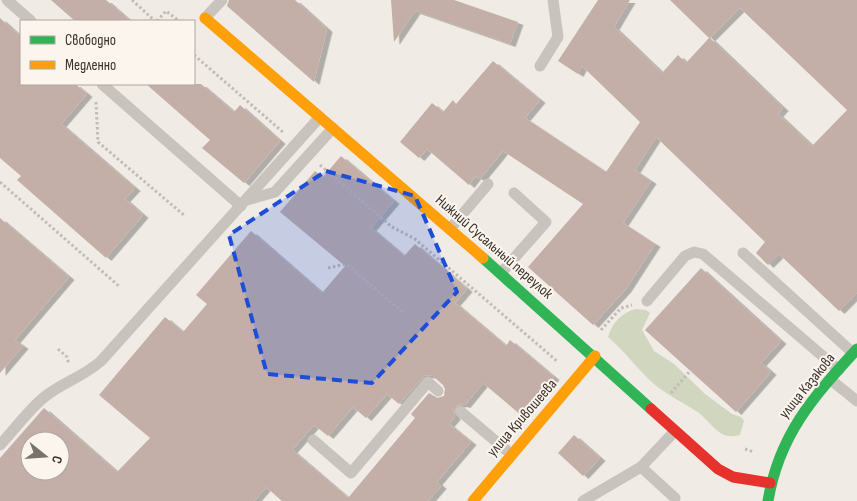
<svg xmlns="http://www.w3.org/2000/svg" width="857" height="501" viewBox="0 0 857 501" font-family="'Sofia Sans Condensed',sans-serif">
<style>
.green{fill:#d1d6bf}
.building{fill:#c3afa7;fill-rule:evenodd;filter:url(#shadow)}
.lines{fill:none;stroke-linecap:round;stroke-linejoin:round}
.path{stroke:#c2bbb6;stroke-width:3;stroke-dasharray:2.5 2.5;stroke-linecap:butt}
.lane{stroke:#c9c3be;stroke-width:11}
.fast{stroke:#30b455;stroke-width:11}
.slow{stroke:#ff9f0a;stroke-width:11}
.jam{stroke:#e5322d;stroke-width:11}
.marked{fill:#1d4ed8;fill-opacity:0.2;stroke:#1d4ed8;stroke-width:4;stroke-dasharray:10 6;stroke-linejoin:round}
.labels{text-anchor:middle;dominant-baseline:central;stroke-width:4;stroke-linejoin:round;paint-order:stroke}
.street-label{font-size:15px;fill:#3b302b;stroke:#fbf5ee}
</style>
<defs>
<filter id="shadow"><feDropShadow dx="5.5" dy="3" stdDeviation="0" flood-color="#0004"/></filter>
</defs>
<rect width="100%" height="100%" fill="#f0ebe5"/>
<path class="green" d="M636 309 646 310 650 313 642 330 654 351 674 364 705 394 732 414 741 417 744 421 740 435C719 441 713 424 699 413 684 403 667 395 654 384 637 369 625 351 608 337 612 323 622 312 636 309Z"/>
<g class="building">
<polygon points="51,0 106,0 130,21 75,21"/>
<polygon points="229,0 295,0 327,29 314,82 227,6"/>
<polygon points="391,0 454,0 518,22 510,44 415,11 394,42"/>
<path d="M598 0H630L614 27 662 73 678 55 686 63 709 38 670 0H857V293L839 311 779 254 768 265 756 253 765 242 656 137 635 170 651 181 623 223 655 244 626 289 593 325 528 267 583 204 503 151 480 179 476 176 469 185 427 149 419 158 400 142 432 103 443 112 453 100 456 104 493 61 540 100 525 118 606 172 640 122 582 66 578 74 558 61ZM740 8 847 110 812 146 778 114 783 108 710 38Z"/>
<polygon points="0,18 21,37 21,84 75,84 87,94 61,124 135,188 125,199 143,215 106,258 17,180 21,176 0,158"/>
<polygon points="146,84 201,84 234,112 240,105 280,141 244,183 202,148 210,140"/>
<path d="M341 156 394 201 371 228 404 256 415 244 467 289 455 303 506 346 510 340 554 377 522 416 483 383 465 405 461 404 455 406 453 410 455 417 449 424 471 442 437 482 441 486 428 501H282L266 487 254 501H0V458L44 408 117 472 150 438 99 395 165 317 183 332 207 304 196 295 251 231 322 293 345 266 280 212 315 171 323 177ZM425 375 433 376 443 385 445 389 444 396 437 398 429 393 411 414 415 418 348 498 292 450 314 425 328 436 353 407 366 418 387 394 399 404ZM30 441H60V471H30Z"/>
<polygon points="0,218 69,277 15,340 23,346 0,373"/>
<polygon points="701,268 781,341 761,363 771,372 736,412 645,330"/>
<polygon points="574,435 600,458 583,476 558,453"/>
</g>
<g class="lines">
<g class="path">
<polyline points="132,0 155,21"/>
<polyline points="157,21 166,11 179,21"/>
<polyline points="194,55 284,133"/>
<polyline points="96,102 98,142 185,216"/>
<polyline points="320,165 392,227 415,239 558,362"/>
<polyline points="0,182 120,287"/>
<polyline points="328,268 346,264 404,313"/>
<polyline points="601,330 621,308 632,305"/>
<polyline points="58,349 67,357 69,364"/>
<polyline points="671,393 690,371"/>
<polyline points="745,449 754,452"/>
</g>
<g class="lane">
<polyline points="7,0 31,21"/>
<polyline points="205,18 222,0"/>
<polyline points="540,66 558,37 553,0"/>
<polyline points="102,84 241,206"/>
<polyline points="247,200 275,192 333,128"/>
<polyline points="450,229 488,184"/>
<polyline points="743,253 853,353"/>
<polyline points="501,273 546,222 514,193"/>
<polyline points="647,301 685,256 694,252 703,254 839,370"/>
<polyline points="831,380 857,401"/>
<polyline points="460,411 511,454"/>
<polyline points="313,440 351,473 428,382 438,391"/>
<path d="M0 445C14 430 27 412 42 399 60 383 82 378 101 361L320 117"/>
<polyline points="641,467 675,498"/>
<polyline points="583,501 641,467 675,431"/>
</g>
<g class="fast">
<polyline points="483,258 651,409"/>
<path d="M768 501C779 435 813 397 857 349"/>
</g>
<g class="slow">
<polyline points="205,18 483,258"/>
<polyline points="473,501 595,356"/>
</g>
<polyline class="jam" points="651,409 718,469 733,477 770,483"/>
</g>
<path class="marked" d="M326 171 415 196 457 292 372 383 267 374 229 235Z"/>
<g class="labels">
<g class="street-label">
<text transform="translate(494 247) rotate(41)">Нижний Сусальный переулок</text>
<text transform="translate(807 386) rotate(-51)">улица Казакова</text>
<text transform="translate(522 418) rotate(-49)">улица Кривошеева</text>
</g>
</g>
<rect x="20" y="20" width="175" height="65" fill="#fbf5ee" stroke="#aea6a0"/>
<rect x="30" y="36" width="25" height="8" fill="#30b455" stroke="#aea6a0"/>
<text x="65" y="45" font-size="15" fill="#3b302b">Свободно</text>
<rect x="30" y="61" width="25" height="8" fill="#ff9f0a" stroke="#aea6a0"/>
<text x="65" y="70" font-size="15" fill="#3b302b">Медленно</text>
<g transform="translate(45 456) rotate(107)"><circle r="24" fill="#fbf5ee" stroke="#aea6a0"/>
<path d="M0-4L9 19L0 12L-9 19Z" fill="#7a716c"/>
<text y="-8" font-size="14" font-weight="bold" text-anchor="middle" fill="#3b302b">С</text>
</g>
</svg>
